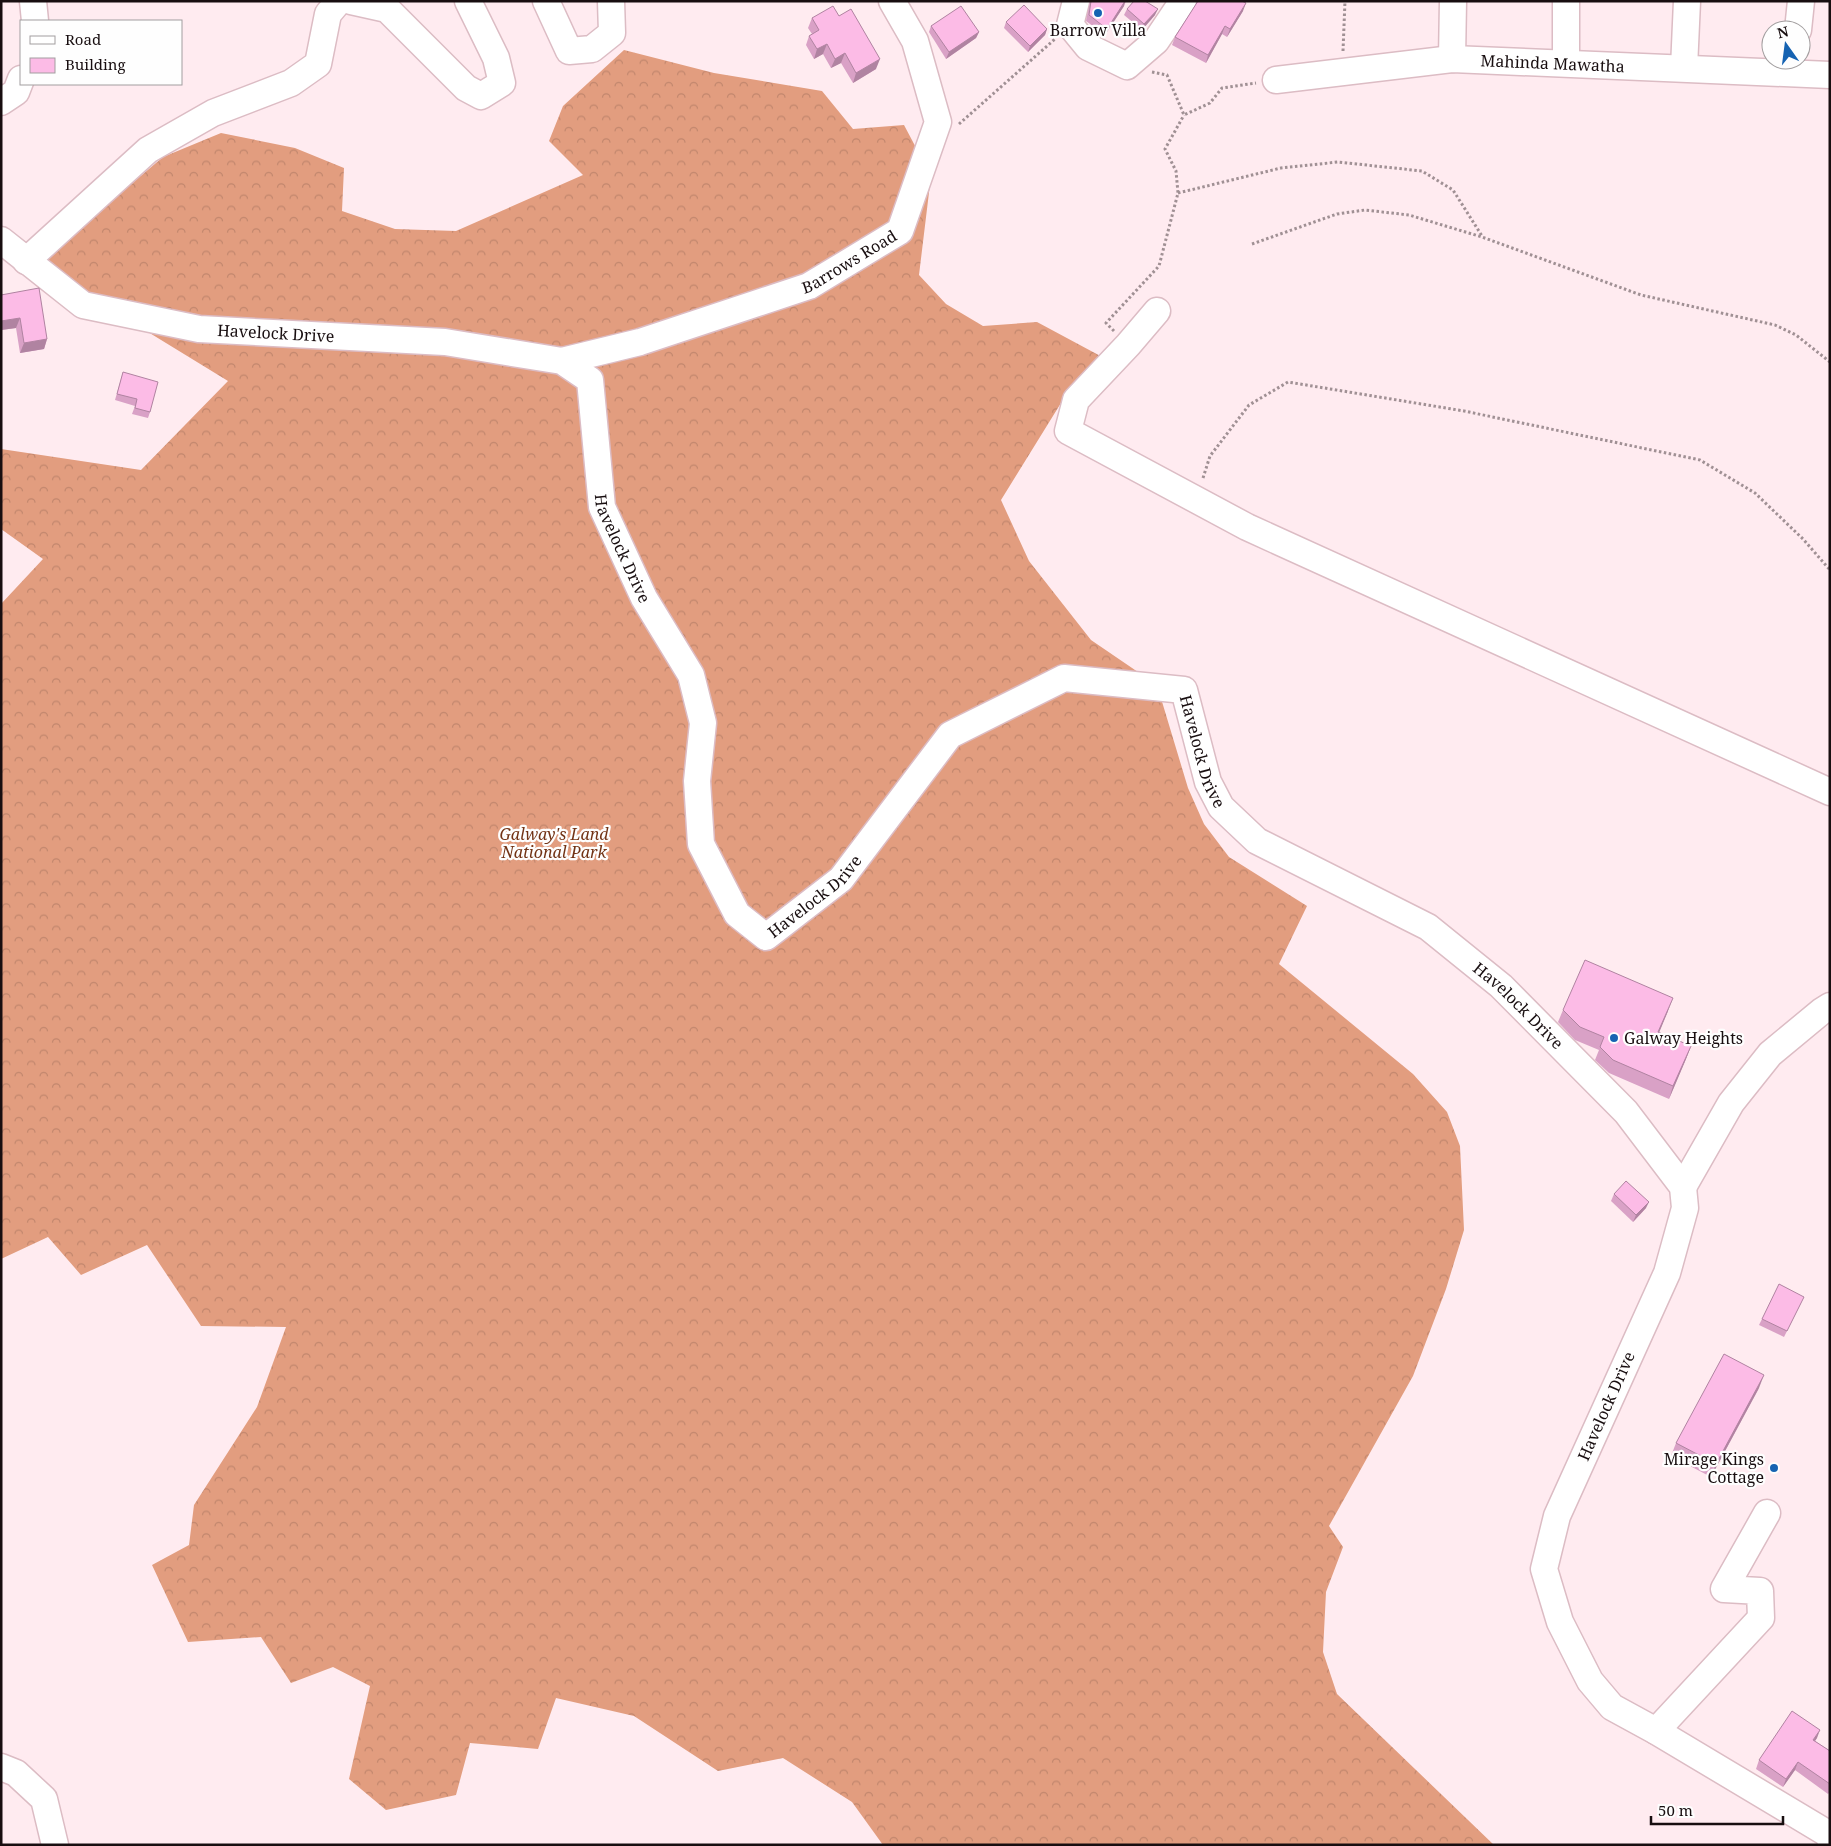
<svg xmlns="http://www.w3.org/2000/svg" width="1831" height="1846" viewBox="0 0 1831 1846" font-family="'Noto Serif',serif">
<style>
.forest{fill:url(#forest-crowns)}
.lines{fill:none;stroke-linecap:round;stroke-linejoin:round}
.minor-casing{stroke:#dcbcc4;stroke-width:29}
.path{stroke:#a09094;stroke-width:3;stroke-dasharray:2.5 2.5;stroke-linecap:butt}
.minor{stroke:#fff;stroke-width:26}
.wall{fill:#d9a1c6}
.shaded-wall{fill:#b083a1}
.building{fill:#fcbbe6;stroke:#b083a1}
.poi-dot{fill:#1663b2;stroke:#fefefe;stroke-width:2}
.labels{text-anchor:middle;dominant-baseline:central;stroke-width:4.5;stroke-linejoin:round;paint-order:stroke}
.poi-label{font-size:16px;fill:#180e10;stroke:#fefefe}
.street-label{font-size:16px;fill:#180e10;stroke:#fefefe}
.park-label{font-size:16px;font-style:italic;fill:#723315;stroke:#fefefe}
</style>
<defs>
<pattern id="forest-crowns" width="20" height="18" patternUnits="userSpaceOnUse" patternTransform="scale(1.25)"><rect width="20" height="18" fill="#e29d7f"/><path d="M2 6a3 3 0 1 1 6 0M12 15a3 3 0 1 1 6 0" fill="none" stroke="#c1866d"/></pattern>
</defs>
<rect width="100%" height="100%" fill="#ffebf0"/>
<polygon class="forest" points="624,50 714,73 822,91 853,129 904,125 931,176 919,275 946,304 983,326 1037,322 1106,359 1061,403 1001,500 1029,561 1091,640 1157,685 1188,788 1204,824 1229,857 1307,906 1279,964 1413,1074 1447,1112 1460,1146 1464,1230 1446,1289 1413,1376 1329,1526 1343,1547 1326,1592 1323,1652 1337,1694 1494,1845 883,1845 852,1802 783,1758 718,1771 634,1716 556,1698 538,1749 470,1743 456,1795 386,1810 349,1779 370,1686 333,1667 291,1683 261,1637 188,1642 152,1565 189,1545 194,1505 257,1407 286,1327 201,1326 147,1245 81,1275 48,1237 1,1259 1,604 43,559 1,529 1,449 141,470 228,381 37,264 163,157 221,133 295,148 344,168 342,211 395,229 456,231 583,175 549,141 563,106"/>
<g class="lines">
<defs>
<g id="minor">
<polyline points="33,1 35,21"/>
<polyline points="351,1 387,9 466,88 481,96 502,83 496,58 468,1"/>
<polyline points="546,1 569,51 592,49 612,33 611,1"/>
<polyline points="1076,1 1070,25 1088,47 1127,66 1156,41 1183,1"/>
<polyline points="1798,30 1801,1"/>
<polyline points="1452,59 1453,1"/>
<polyline points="1566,63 1566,1"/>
<polyline points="1684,68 1687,1"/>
<path id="s1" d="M1276 80 1452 59 1830 75"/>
<polyline points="1,102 16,92 21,79"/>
<path id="s2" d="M1 240 83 305 199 329 445 342 562 361 590 380 602 507 644 598 691 675 703 723 697 781 701 844 737 914 766 937 841 879 950 735 1064 678 1184 690 1208 782 1221 807 1257 841 1428 927 1501 986 1626 1112 1683 1187 1685 1208 1667 1273 1557 1516 1544 1569 1560 1622 1590 1681 1612 1707 1656 1731 1825 1832 1830 1838"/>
<polyline points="26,261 148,150 213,113 291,83 318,64 328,14 339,1"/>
<polyline points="1157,311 1128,345 1076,400 1068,431 1247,527 1830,792"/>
<path id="s3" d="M562 361 640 342 809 286 900 231 938 122 915 41 892 1"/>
<polyline points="1683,1187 1731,1103 1770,1054 1822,1011 1830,1006"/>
<polyline points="1656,1731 1761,1618 1760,1591 1724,1589 1767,1513"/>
<polyline points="1,1767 16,1773 44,1799 55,1845"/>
</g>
</defs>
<use href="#minor" class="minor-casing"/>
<g class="path">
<polyline points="1343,51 1345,1"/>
<polyline points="1152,72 1167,75 1184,115 1210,103 1222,88 1256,83"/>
<polyline points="959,124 1055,39"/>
<polyline points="1178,193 1281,168 1338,162 1422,171 1453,190 1482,236"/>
<polyline points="1252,244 1337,214 1365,210 1409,215 1482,237 1641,295 1775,325 1796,335 1830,362"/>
<polyline points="1114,331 1106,323 1159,266 1178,193 1176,171 1165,149 1184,115"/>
<polyline points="1203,478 1210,456 1249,405 1288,382 1464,411 1700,460 1755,493 1803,539 1830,570"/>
</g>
<use href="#minor" class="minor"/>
</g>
<g class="wall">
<polygon points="1090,1 1126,1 1124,6 1105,35 1086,21"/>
<polygon points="1198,1 1242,1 1243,11 1227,37 1222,34 1206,63 1172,45 1175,37"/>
<polygon points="1127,9 1155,15 1142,30 1124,15"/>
<polygon points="839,16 876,69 853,83 841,63 831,68 823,54 814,59 806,45 809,36 812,34 808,28 812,18"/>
<polygon points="1006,22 1047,29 1045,35 1028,52 1004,28"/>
<polygon points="931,26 979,32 976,38 946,59 929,32"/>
<polygon points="1,295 47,339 44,349 20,353 16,328 1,330"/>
<polygon points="123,372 150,412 148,418 132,414 135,406 115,400"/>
<polygon points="1563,1010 1668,1011 1659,1032 1691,1046 1686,1059 1669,1099 1609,1073 1595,1060 1599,1050 1575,1040 1558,1022"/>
<polygon points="1614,1194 1646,1208 1633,1222 1611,1201"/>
<polygon points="1801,1303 1784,1337 1759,1325 1762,1319"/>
<polygon points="1759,1388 1711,1477 1671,1456 1676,1443"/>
<polygon points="1817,1738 1815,1741 1830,1751 1830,1792 1828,1794 1795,1770 1783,1787 1756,1769 1759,1760"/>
</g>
<g class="shaded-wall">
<polygon points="1125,1 1124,6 1105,35 1107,29"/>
<polygon points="1246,3 1243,11 1227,37 1230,29"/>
<polygon points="1158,9 1155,15 1142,30 1144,24"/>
<polygon points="1225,26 1222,34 1206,63 1208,55"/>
<polygon points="1047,29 1045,35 1028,52 1030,46"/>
<polygon points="979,32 976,38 946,59 949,52"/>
<polygon points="827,44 823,54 814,59 817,49"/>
<polygon points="845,53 841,63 831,68 835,59"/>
<polygon points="880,59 876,69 853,83 856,73"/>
<polygon points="20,318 16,328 1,330 1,321"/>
<polygon points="47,339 44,349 20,353 24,343"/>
<polygon points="1673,998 1668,1011 1654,1045 1658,1032"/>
<polygon points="1691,1046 1686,1059 1669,1099 1673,1086"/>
<polygon points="1649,1202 1646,1208 1633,1222 1636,1215"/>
<polygon points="1764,1375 1759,1388 1711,1477 1716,1464"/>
<polygon points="1820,1730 1817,1738 1810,1748 1813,1740"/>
<polygon points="1798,1762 1795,1770 1783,1787 1786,1779"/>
</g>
<g class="building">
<polygon points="1091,1 1125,1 1107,29 1089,15"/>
<polygon points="1134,1 1145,1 1158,9 1144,24 1127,9"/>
<polygon points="1198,1 1242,1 1246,3 1230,29 1225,26 1208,55 1175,37"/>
<polygon points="1024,5 1047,29 1030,46 1006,22"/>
<polygon points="833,6 839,16 851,9 880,59 856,73 845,53 835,59 827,44 817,49 809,36 819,30 812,18"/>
<polygon points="961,6 979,32 949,52 931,26"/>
<polygon points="39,288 47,339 24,343 20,318 1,321 1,295"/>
<polygon points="123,372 158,382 150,412 135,408 137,399 117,394"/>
<polygon points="1585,960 1673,998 1658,1032 1691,1046 1673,1086 1613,1060 1600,1047 1604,1037 1580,1027 1563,1010"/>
<polygon points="1626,1181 1649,1202 1636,1215 1614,1194"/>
<polygon points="1779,1284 1804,1297 1787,1331 1762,1319"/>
<polygon points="1724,1354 1764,1375 1716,1464 1676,1443"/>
<polygon points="1792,1711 1820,1730 1813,1740 1830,1751 1830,1784 1798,1762 1786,1779 1759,1760"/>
</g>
<g class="poi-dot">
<circle cx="1098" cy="13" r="5"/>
<circle cx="1614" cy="1038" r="5"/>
<circle cx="1774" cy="1468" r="5"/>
</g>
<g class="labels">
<g class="poi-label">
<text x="1098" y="30">Barrow Villa</text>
<text x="1624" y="1038" text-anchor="start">Galway Heights</text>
<text x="1764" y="1459" text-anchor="end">Mirage Kings<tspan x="1764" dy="18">Cottage</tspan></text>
</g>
<g class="street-label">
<text stroke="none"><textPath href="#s1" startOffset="278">Mahinda Mawatha</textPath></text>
<text stroke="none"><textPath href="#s3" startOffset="305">Barrows Road</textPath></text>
<text stroke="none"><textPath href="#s2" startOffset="300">Havelock Drive</textPath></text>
<text stroke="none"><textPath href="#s2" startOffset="795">Havelock Drive</textPath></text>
<text stroke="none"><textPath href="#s2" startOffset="1814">Havelock Drive</textPath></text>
<text stroke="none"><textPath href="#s2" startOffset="1290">Havelock Drive</textPath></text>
<text stroke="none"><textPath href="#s2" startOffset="2234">Havelock Drive</textPath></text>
<text transform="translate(1606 1406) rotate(-66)">Havelock Drive</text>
</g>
<g class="park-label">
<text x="554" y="834">Galway's Land<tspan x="554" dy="18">National Park</tspan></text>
</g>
</g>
<rect width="1831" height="1846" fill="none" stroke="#180e10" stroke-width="5"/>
<rect x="20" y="20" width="162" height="65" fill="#fefefe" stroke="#a29e9f"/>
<rect x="30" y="36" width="25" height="8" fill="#ffffff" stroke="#a29e9f"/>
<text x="65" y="45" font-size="15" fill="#180e10">Road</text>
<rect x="30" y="58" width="25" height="15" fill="#fcbbe6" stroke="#a29e9f"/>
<text x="65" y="70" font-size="15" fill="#180e10">Building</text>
<g transform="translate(1786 45) rotate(346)"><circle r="24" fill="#fefefe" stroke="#a29e9f"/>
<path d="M0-4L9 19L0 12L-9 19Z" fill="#1663b2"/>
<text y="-8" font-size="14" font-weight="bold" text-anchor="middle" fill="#180e10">N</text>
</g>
<path d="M1651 1816v8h132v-8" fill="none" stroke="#180e10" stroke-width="2.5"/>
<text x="1658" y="1816" font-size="15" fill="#180e10" stroke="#fefefe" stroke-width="4" paint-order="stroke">50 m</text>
</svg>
